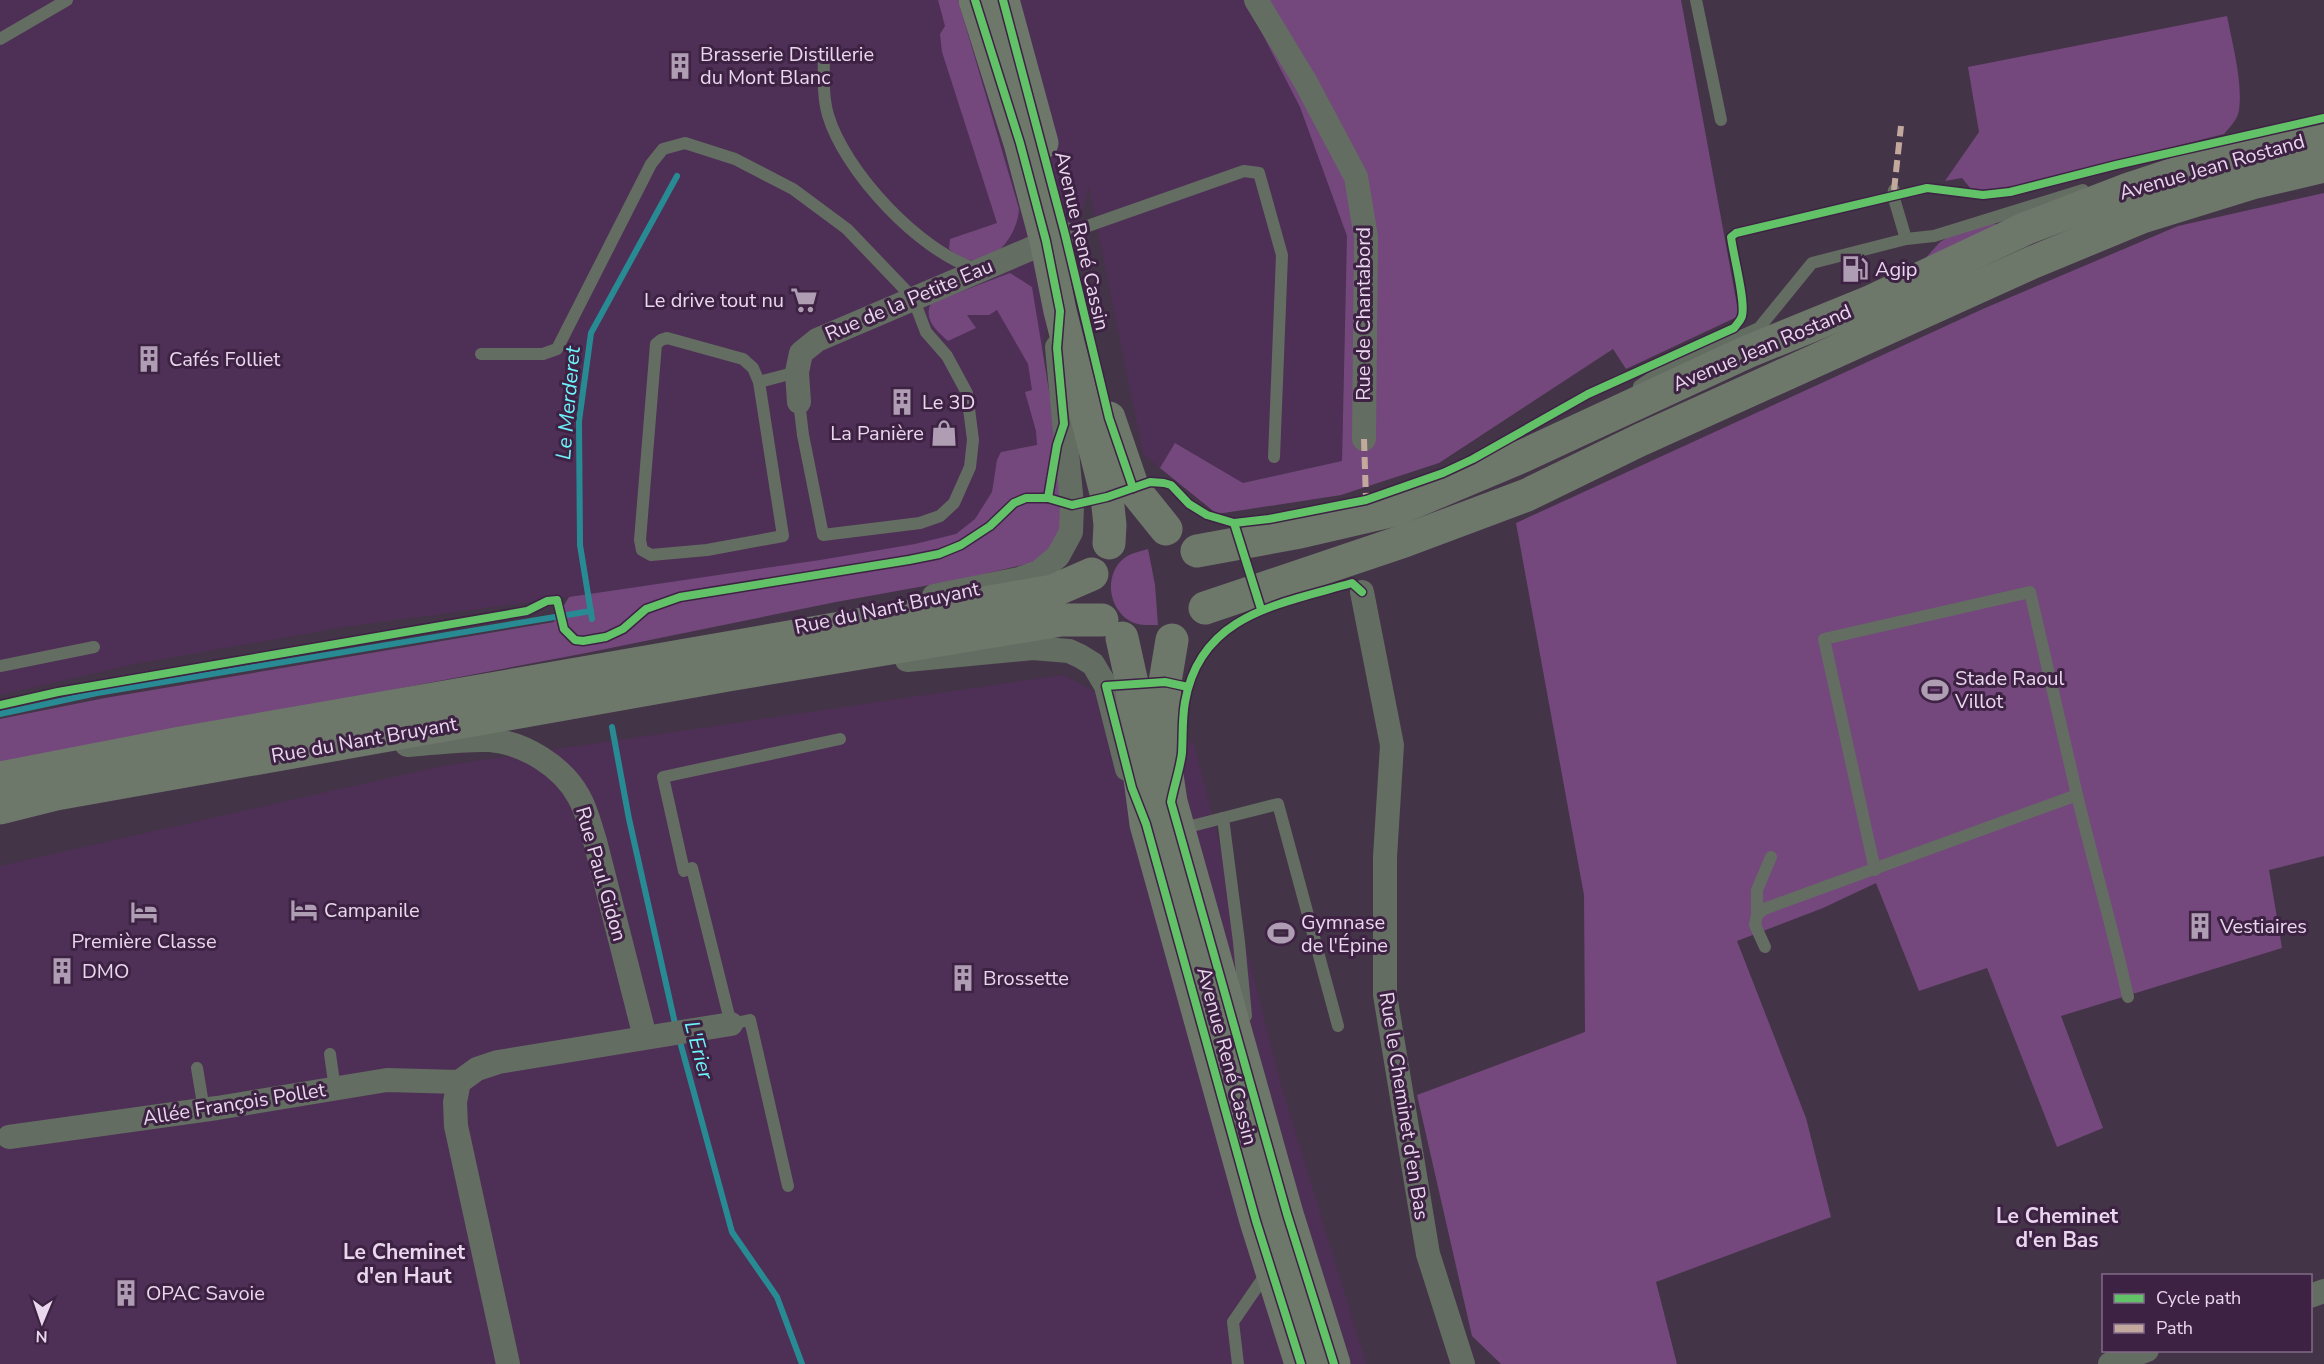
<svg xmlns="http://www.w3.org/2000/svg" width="2324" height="1364" viewBox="0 0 2324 1364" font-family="'Nunito Sans',sans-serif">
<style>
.built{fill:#4e3056}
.green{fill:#74487d}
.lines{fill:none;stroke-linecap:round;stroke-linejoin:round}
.stream{stroke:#288b93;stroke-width:6}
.lane{stroke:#646d62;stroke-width:12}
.street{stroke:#646d62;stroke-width:24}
.secondary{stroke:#6d786b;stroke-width:33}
.quiet{stroke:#c3a89e;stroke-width:6;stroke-dasharray:12 6;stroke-linecap:butt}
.cycleway-casing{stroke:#3e2244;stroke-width:11}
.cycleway{stroke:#61c268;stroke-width:8}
.labels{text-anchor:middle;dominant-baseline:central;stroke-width:6;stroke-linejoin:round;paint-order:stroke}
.poi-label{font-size:20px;fill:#e9d7ed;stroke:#3e2244;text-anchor:start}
.street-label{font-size:20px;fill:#e9d7ed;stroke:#3e2244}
.water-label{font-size:21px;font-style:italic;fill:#6df5fc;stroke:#3e2244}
.neighbourhood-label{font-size:21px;font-weight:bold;fill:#e9d7ed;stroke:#3e2244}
</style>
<rect width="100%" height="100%" fill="#443447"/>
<g class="built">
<polygon points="0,0 1245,0 1300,107 1347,236 1342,461 1243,483 1176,443 1160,468 1143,453 1089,187 1043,342 1046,472 991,515 943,542 718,577 343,627 130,665 0,695"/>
<polygon points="1063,675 1194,744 1281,1085 1366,1364 0,1364 0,866 442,766"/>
</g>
<g class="green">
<path d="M938 0H958L1019 209C1018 232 997 265 969 260 961 258 955 254 949 249L950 239 997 223 942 52 940 34 945 26Z"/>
<polygon points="1245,0 1681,0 1739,316 1626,369 1613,349 1439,463 1341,495 1217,514 1160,468 1175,443 1243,483 1342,461 1347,236 1300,107"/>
<path d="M2227 16C2232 42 2243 83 2239 110 2238 119 2230 127 2224 134L2029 183 1985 191 1971 189 1962 178 1945 181 1979 132 1968 67Z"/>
<polygon points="2324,193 2324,856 2269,870 2282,948 2061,1016 2103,1128 2057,1147 1987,968 1919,991 1876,883 1823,908 1737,941 1806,1118 1831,1217 1656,1282 1677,1364 1501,1364 1472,1336 1417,1095 1585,1032 1584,895 1516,523 1985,308 2178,226"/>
<polygon points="1995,223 1996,229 1923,261 1940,242 1952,235"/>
<path d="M1010 273 1032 287 1060 458 1065 515 1060 534 1048 552 1035 562 963 579 836 602 586 653 0 764V719L105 698 554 622 569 597 820 560 915 544 956 534 975 519 992 492 997 460 1001 452 1037 445 1036 431 1025 392 1032 390 1028 364 997 310 989 315H967L976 328 948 341C937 331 923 320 931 303Z"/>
<path d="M1148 549 1155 585 1158 625C1148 625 1139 626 1130 621 1109 609 1104 577 1122 560 1129 553 1139 552 1148 549Z"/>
</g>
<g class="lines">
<g class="stream">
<polyline points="592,619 580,545 579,421 591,333 677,176"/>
<polyline points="0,714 97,693 591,611"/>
<polyline points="612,727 629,819 676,1028"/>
<polyline points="679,1038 732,1232 777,1297 802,1364"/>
</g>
<g class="lane">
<polyline points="1696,0 1721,120"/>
<polyline points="0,39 67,0"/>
<path d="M824 51C824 72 822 94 828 115 845 172 919 251 976 269"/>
<polyline points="1894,190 1893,195 1906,239"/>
<polyline points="1065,234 1244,171 1259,173 1282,255 1274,457"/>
<polyline points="481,354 543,354 557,349 651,164 663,149 685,143 735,159 793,189 847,229 913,298 926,332 947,356 967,393 973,440 970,467 954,503 940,516 920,523 823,535 803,435 799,402"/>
<polyline points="759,382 753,368 743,359 667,338 661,340 656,344 640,540 642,550 651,555 707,550 783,536 759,382 797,372"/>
<polyline points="1639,386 1657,374 1759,328 1812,263 1906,239 1934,236 2083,190"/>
<polyline points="0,666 94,647"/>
<polyline points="1223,818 1278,804 1338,1026"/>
<polyline points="1180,829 1223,818 1239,942 1246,1016"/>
<polyline points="1875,870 1824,639 2030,592 2077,795"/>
<polyline points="1757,915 1757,890 1771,857"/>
<path d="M1765 947 1755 925 1757 915 1764 909 2077 795C2093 862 2113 929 2128 997"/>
<polyline points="330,1054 335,1089"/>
<polyline points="197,1068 204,1110"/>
<polyline points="788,1186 750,1020 731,1024 692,868 684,871 663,777 840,739"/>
<polyline points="1238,1364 1233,1322 1268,1271"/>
</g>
<g class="street">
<polyline points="1256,0 1305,81 1356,177 1366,237 1364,439"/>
<polyline points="799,402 797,372 801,353 817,340 1065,234"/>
<polyline points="1362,592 1392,745 1385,857 1385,995 1428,1254 1463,1364"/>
<polyline points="934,596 1019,579 1039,572 1058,556 1071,532 1072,505 1057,347"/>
<polyline points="907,660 1033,648 1069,651 1080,656 1093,664 1106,686 1127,769"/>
<path d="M407 745C434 743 463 739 490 740 525 743 563 767 579 797 587 811 590 826 595 841L645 1037"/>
<polyline points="9,1137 217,1108 387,1080 459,1082"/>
<polyline points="2310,1296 2324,1291"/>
<polyline points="508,1364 456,1126 455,1102 459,1082 477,1069 498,1062 731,1024"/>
<polyline points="2110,1364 2147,1350"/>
</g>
<g class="secondary">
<polyline points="975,0 1020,143 1046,241 1060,311 1107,497 1110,525 1109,543"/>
<polyline points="1003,0 1042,143"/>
<polyline points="1109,418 1133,488 1166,529"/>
<polyline points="1197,551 1300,532 1395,510 1523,456 1747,352 1872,301 2027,228 2129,189 2187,170 2239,154 2324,135"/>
<polyline points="1205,608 1404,541 1527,495 1640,440 2031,263 2142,217 2252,183 2324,166"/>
<polyline points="1122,638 1132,683 1136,748 1146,824 1256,1221 1301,1364"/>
<polyline points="1172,640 1165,682 1163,748 1171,802 1287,1214 1334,1364"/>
<polyline points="0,778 181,743 1053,591 1092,574"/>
<polyline points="0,808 56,794 728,675 1061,620 1102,620"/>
</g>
<g class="quiet">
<polyline points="1894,190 1901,126"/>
<polyline points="1364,439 1366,500"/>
</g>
<defs>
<g id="cycleway">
<polyline points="975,0 1020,143 1046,241 1060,311 1057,348 1064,424 1057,445 1048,498"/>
<polyline points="1003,0 1065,234 1109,418 1133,488"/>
<polyline points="1234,523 1261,609"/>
<polyline points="1188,687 1165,682 1106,686 1132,788 1146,824 1256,1221 1301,1364"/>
<path d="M0 705 58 692 527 611 547 601 557 600 564 629 575 640 583 641 606 637 623 629 646 609 680 597 909 560 939 554 961 545 990 526 1014 503 1026 498H1048L1072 505 1107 497 1150 482 1164 483 1171 485 1189 504 1207 515 1234 523 1269 519 1366 500 1443 473 1473 459 1588 394 1734 328C1737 324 1741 320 1742 316 1746 302 1733 254 1731 237L1736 233 1927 188 1983 195 2010 192 2116 165 2324 118"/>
<path d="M1334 1364 1287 1214 1171 802C1174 786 1180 769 1182 753 1183 736 1182 719 1185 702 1200 614 1280 604 1352 583L1362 592"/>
</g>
</defs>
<use href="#cycleway" class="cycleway-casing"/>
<use href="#cycleway" class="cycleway"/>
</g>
<defs>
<symbol id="building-bare" viewBox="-9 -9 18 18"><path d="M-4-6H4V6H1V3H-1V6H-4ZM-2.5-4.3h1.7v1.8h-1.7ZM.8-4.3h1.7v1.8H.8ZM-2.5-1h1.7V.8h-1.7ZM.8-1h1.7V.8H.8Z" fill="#af9eb3" stroke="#3e2244" stroke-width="2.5" paint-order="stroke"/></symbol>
<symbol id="fuel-bare" viewBox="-9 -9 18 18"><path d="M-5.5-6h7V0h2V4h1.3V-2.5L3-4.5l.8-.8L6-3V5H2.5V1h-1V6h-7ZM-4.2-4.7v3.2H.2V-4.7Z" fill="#af9eb3" stroke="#3e2244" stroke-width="2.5" paint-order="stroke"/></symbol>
<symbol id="supermarket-bare" viewBox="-9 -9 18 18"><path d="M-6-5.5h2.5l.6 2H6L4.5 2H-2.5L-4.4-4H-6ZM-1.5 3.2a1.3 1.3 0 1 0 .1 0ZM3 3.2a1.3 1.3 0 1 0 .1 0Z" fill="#af9eb3" stroke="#3e2244" stroke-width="2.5" paint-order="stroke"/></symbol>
<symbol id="shop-bare" viewBox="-9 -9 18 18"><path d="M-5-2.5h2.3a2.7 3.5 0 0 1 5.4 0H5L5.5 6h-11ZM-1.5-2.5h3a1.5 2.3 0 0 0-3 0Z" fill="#af9eb3" stroke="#3e2244" stroke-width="2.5" paint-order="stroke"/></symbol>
<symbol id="stadium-bare" viewBox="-9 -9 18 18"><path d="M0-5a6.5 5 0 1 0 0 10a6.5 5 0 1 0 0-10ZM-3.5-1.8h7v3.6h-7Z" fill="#af9eb3" stroke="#3e2244" stroke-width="2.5" paint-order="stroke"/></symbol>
<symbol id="hotel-bare" viewBox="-9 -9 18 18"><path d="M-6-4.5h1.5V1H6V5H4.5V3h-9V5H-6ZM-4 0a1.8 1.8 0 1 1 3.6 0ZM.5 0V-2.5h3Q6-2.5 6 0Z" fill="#af9eb3" stroke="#3e2244" stroke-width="2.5" paint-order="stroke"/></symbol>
</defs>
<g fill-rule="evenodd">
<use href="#building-bare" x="661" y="47" width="38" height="38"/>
<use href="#fuel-bare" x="1836" y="250" width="38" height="38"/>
<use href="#supermarket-bare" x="785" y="281" width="38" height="38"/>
<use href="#building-bare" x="130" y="340" width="38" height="38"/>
<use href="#building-bare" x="883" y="383" width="38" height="38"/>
<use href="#shop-bare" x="925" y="414" width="38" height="38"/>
<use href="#stadium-bare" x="1916" y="671" width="38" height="38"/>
<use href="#hotel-bare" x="285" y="891" width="38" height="38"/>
<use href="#hotel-bare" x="125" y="893" width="38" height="38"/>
<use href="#building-bare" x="2181" y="907" width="38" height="38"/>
<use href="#stadium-bare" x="1262" y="914" width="38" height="38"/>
<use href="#building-bare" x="43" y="952" width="38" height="38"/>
<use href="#building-bare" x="944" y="959" width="38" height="38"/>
<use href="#building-bare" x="107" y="1274" width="38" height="38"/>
</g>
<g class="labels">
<g class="poi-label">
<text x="700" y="54">Brasserie Distillerie<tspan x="700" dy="23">du Mont Blanc</tspan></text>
<text x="1875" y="269">Agip</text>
<text x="784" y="300" text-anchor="end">Le drive tout nu</text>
<text x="169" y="359">Cafés Folliet</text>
<text x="922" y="402">Le 3D</text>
<text x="924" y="433" text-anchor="end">La Panière</text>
<text x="1955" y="678">Stade Raoul<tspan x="1955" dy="23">Villot</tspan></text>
<text x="324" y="910">Campanile</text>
<text x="1301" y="922">Gymnase<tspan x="1301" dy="23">de l'Épine</tspan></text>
<text x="2220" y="926">Vestiaires</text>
<text x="144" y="941" text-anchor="middle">Première Classe</text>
<text x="82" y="971">DMO</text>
<text x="983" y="978">Brossette</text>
<text x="146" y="1293">OPAC Savoie</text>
</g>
<g class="street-label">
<text transform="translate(2212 167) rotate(-16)">Avenue Jean Rostand</text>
<text transform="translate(1082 241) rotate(77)">Avenue René Cassin</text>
<text transform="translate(909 300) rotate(-23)">Rue de la Petite Eau</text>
<text transform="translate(1363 314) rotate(-90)">Rue de Chantabord</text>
<text transform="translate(1762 348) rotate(-23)">Avenue Jean Rostand</text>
<text transform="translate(887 608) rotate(-12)">Rue du Nant Bruyant</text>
<text transform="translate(364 740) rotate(-10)">Rue du Nant Bruyant</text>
<text transform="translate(601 874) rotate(74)">Rue Paul Gidon</text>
<text transform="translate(1227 1056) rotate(75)">Avenue René Cassin</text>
<text transform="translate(234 1104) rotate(-9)">Allée François Pollet</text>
<text transform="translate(1404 1106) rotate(81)">Rue le Cheminet d'en Bas</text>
</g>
<g class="water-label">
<text transform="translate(568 403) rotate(-85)">Le Merderet</text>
<text transform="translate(699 1050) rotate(75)">L'Erier</text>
</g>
<g class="neighbourhood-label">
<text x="2057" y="1216">Le Cheminet<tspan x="2057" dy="24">d'en Bas</tspan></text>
<text x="404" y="1252">Le Cheminet<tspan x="404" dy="24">d'en Haut</tspan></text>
</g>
</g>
<rect x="2102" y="1274" width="210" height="78" fill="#3e2244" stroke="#826a88" stroke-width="1.5"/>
<rect x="2114" y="1294" width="30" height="9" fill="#61c268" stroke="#826a88" stroke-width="1.5"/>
<text x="2156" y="1304" font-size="18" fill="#e9d7ed">Cycle path</text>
<rect x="2114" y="1324" width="30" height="9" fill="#c3a89e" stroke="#826a88" stroke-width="1.5"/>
<text x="2156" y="1334" font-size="18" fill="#e9d7ed">Path</text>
<g transform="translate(42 1322) rotate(182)" stroke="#3e2244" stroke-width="4.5" paint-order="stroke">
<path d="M0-4.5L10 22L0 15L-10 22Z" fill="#e9d7ed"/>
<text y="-9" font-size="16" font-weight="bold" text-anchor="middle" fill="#e9d7ed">N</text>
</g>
</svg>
